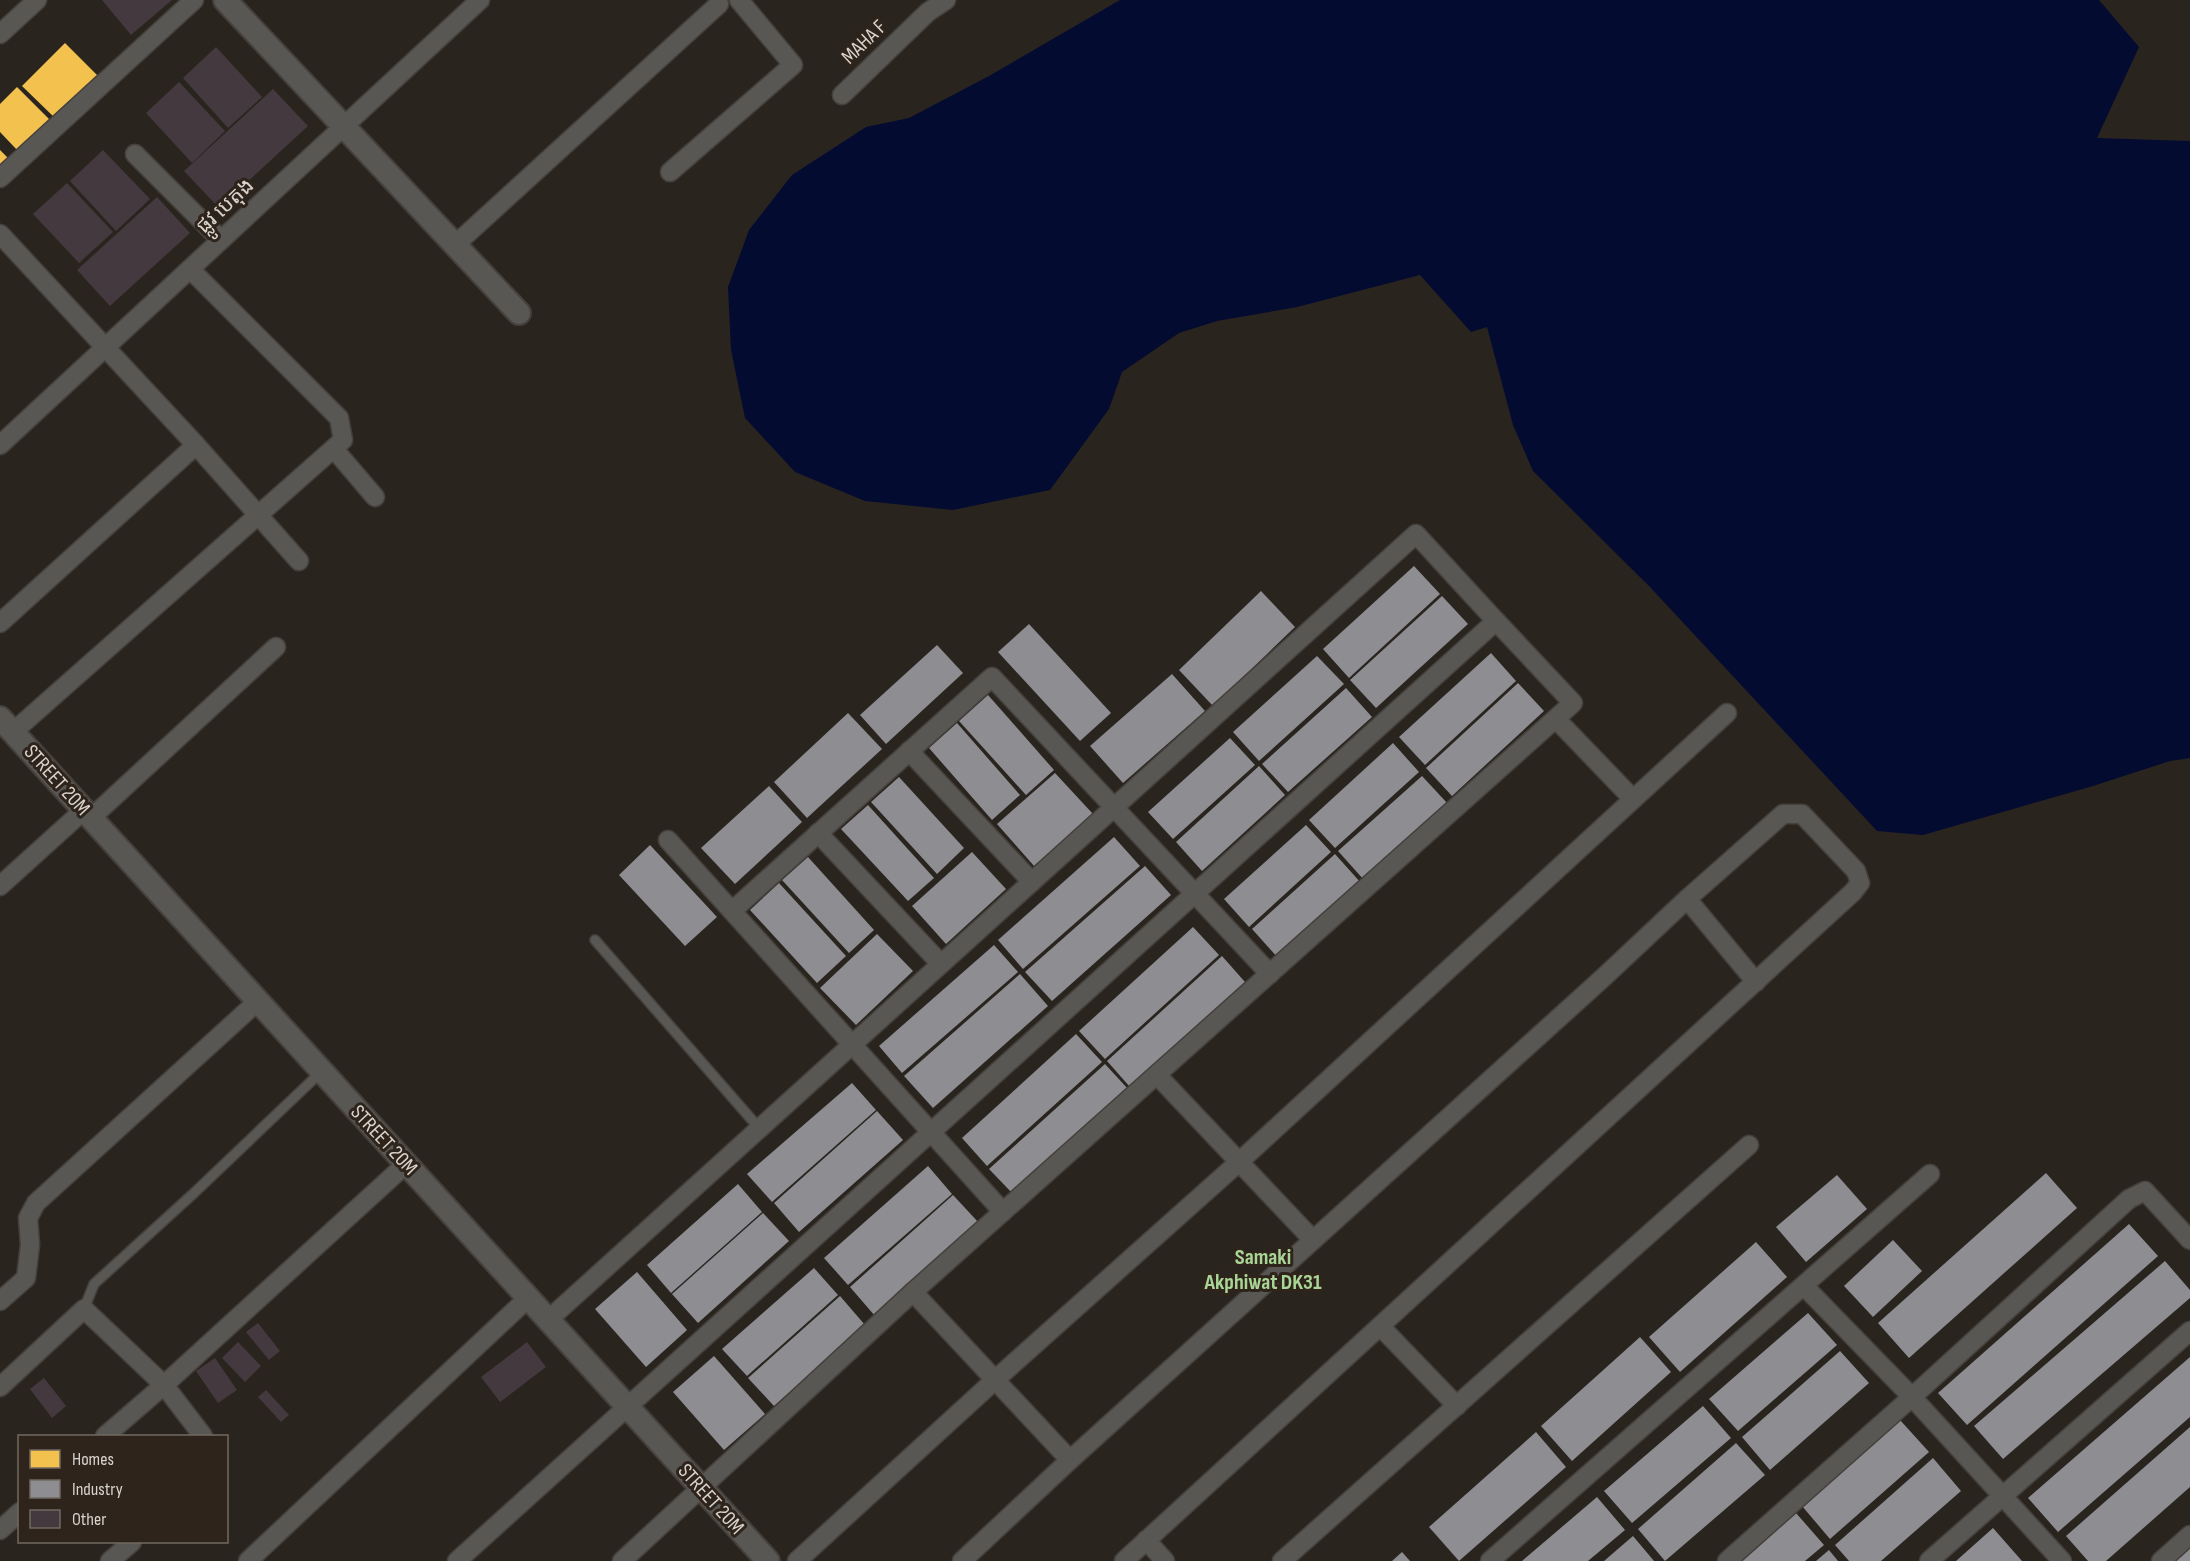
<svg xmlns="http://www.w3.org/2000/svg" width="2190" height="1561" viewBox="0 0 2190 1561" font-family="'Sofia Sans Condensed','Noto Sans Khmer',sans-serif">
<style>
.water{fill:#040b31}
.homes{fill:#f2c14e}
.industry{fill:#8d8d92}
.building{fill:#44393e}
.lines{fill:none;stroke-linecap:round;stroke-linejoin:round}
.service-casing{stroke:#45403c;stroke-width:12}
.minor-casing{stroke:#45403c;stroke-width:21}
.tertiary-casing{stroke:#45403c;stroke-width:26}
.service{stroke:#585754;stroke-width:9}
.minor{stroke:#585754;stroke-width:18}
.tertiary{stroke:#585754;stroke-width:22}
.labels{text-anchor:middle;dominant-baseline:central;stroke-width:6;stroke-linejoin:round;paint-order:stroke}
.street-label{font-size:21px;fill:#d9d3cd;stroke:#2e241b}
.neighbourhood-label{font-size:22px;font-weight:bold;fill:#a9d696;stroke:#2e241b}
</style>
<rect width="100%" height="100%" fill="#2a241f"/>
<polygon class="water" points="1120,0 2099,0 2139,47 2097,138 2190,141 2190,758 2170,761 2093,786 1923,835 1877,831 1650,587 1533,471 1513,425 1487,327 1471,332 1420,275 1297,307 1217,321 1179,333 1122,372 1109,409 1050,490 953,510 865,501 795,472 745,418 731,350 728,287 749,230 792,175 866,127 909,118 989,76"/>
<g class="homes">
<polygon points="65,43 99,77 57,120 22,86"/>
<polygon points="17,87 50,120 18,151 0,132 0,104"/>
<polygon points="0,150 10,160 0,170"/>
</g>
<g class="industry">
<polygon points="1414,566 1440,594 1349,678 1323,649"/>
<polygon points="1261,591 1295,627 1213,706 1179,670"/>
<polygon points="1442,596 1468,624 1376,708 1350,680"/>
<polygon points="1029,624 1111,713 1080,741 998,652"/>
<polygon points="937,645 963,673 886,744 860,715"/>
<polygon points="1491,653 1516,681 1425,765 1399,737"/>
<polygon points="1317,656 1344,684 1259,761 1233,732"/>
<polygon points="1172,674 1205,711 1123,783 1090,746"/>
<polygon points="1518,683 1544,711 1452,796 1426,768"/>
<polygon points="1346,688 1372,717 1288,792 1262,764"/>
<polygon points="988,695 1054,770 1026,795 959,721"/>
<polygon points="848,713 882,749 807,818 774,782"/>
<polygon points="957,723 1020,795 992,820 929,748"/>
<polygon points="1230,738 1255,765 1173,839 1148,812"/>
<polygon points="1393,743 1419,772 1335,848 1309,820"/>
<polygon points="1259,766 1285,795 1202,871 1176,842"/>
<polygon points="1055,773 1093,814 1034,866 997,824"/>
<polygon points="1422,776 1448,804 1364,880 1338,851"/>
<polygon points="899,777 964,848 937,874 871,802"/>
<polygon points="769,786 802,822 735,884 701,848"/>
<polygon points="868,805 934,878 908,901 841,829"/>
<polygon points="1306,825 1331,852 1249,927 1224,899"/>
<polygon points="1114,837 1140,866 1023,969 998,940"/>
<polygon points="650,845 717,917 685,946 619,875"/>
<polygon points="972,852 1006,889 946,944 912,906"/>
<polygon points="1335,854 1361,883 1278,958 1252,929"/>
<polygon points="808,857 874,930 849,953 782,880"/>
<polygon points="1145,866 1171,895 1052,1001 1025,972"/>
<polygon points="779,883 846,956 817,983 750,910"/>
<polygon points="1193,927 1219,955 1105,1059 1079,1031"/>
<polygon points="877,934 913,971 856,1025 820,988"/>
<polygon points="994,945 1018,972 902,1073 879,1046"/>
<polygon points="1222,956 1245,982 1130,1087 1107,1061"/>
<polygon points="1020,974 1048,1006 933,1108 904,1076"/>
<polygon points="1076,1034 1102,1062 987,1166 962,1138"/>
<polygon points="1105,1064 1128,1089 1013,1194 989,1169"/>
<polygon points="852,1083 876,1110 772,1202 747,1174"/>
<polygon points="877,1111 903,1140 799,1232 774,1203"/>
<polygon points="928,1166 952,1194 848,1285 824,1258"/>
<polygon points="2046,1173 2077,1208 1909,1358 1878,1323"/>
<polygon points="1837,1175 1867,1209 1806,1262 1776,1227"/>
<polygon points="738,1184 762,1212 671,1293 647,1265"/>
<polygon points="953,1195 979,1223 875,1316 850,1287"/>
<polygon points="763,1213 789,1241 698,1323 672,1294"/>
<polygon points="2129,1224 2158,1256 1967,1425 1938,1393"/>
<polygon points="1893,1240 1922,1271 1873,1317 1844,1286"/>
<polygon points="1756,1242 1787,1277 1680,1372 1649,1337"/>
<polygon points="2165,1261 2190,1290 2190,1298 2003,1459 1974,1426"/>
<polygon points="814,1268 838,1295 747,1376 722,1349"/>
<polygon points="637,1272 687,1330 646,1367 595,1309"/>
<polygon points="840,1296 865,1325 774,1406 748,1378"/>
<polygon points="1808,1313 1837,1345 1738,1431 1709,1399"/>
<polygon points="1640,1337 1671,1372 1572,1461 1541,1426"/>
<polygon points="1840,1351 1869,1383 1770,1470 1742,1437"/>
<polygon points="714,1356 765,1414 724,1450 673,1392"/>
<polygon points="2190,1357 2190,1417 2058,1532 2028,1498"/>
<polygon points="1703,1406 1731,1438 1632,1523 1604,1491"/>
<polygon points="1900,1420 1929,1452 1830,1539 1802,1506"/>
<polygon points="2190,1427 2190,1487 2106,1561 2088,1561 2066,1536"/>
<polygon points="1536,1432 1566,1467 1459,1561 1429,1527"/>
<polygon points="1736,1443 1765,1475 1665,1561 1638,1529"/>
<polygon points="1933,1458 1961,1491 1881,1561 1849,1561 1835,1545"/>
<polygon points="1597,1497 1625,1530 1588,1561 1522,1561"/>
<polygon points="1796,1513 1824,1545 1805,1561 1739,1561"/>
<polygon points="1993,1528 2022,1561 1956,1561"/>
<polygon points="1633,1536 1654,1561 1604,1561"/>
<polygon points="2190,1548 2190,1561 2176,1561"/>
<polygon points="1829,1550 1838,1561 1816,1561"/>
<polygon points="1402,1552 1410,1561 1392,1561"/>
</g>
<g class="building">
<polygon points="102,0 172,0 131,35"/>
<polygon points="216,47 262,97 228,128 183,78"/>
<polygon points="179,82 225,131 192,163 146,113"/>
<polygon points="273,89 308,126 219,208 184,171"/>
<polygon points="103,150 150,199 116,231 70,181"/>
<polygon points="67,183 113,232 79,263 33,214"/>
<polygon points="157,197 190,233 110,306 77,270"/>
<polygon points="258,1323 280,1351 269,1360 246,1332"/>
<polygon points="238,1342 261,1366 245,1382 222,1358"/>
<polygon points="527,1342 546,1367 500,1402 481,1377"/>
<polygon points="215,1358 237,1390 218,1403 196,1371"/>
<polygon points="44,1378 66,1406 52,1418 30,1389"/>
<polygon points="266,1390 289,1415 281,1422 258,1397"/>
</g>
<g class="lines">
<defs>
<g id="service">
<polyline points="595,940 759,1128"/>
<polyline points="84,1309 94,1284 194,1193 321,1072"/>
</g>
<g id="minor">
<polyline points="0,34 37,0"/>
<polyline points="842,95 928,12 946,0"/>
<polyline points="135,154 221,240"/>
<polyline points="670,172 793,65 739,0"/>
<polyline points="0,178 194,0"/>
<polyline points="0,234 196,445 299,561"/>
<polyline points="456,244 719,4"/>
<polyline points="0,445 480,0"/>
<polyline points="334,449 375,497"/>
<polyline points="0,623 196,445"/>
<polyline points="1556,719 1633,799"/>
<polyline points="13,732 343,440 339,418 190,269"/>
<polyline points="909,751 1032,882"/>
<polyline points="91,818 276,647"/>
<polyline points="818,833 941,964"/>
<polyline points="668,840 1003,1212"/>
<polyline points="0,886 84,810"/>
<polyline points="1687,899 1756,982"/>
<polyline points="732,911 992,677 1270,974"/>
<polyline points="1157,1075 1313,1240"/>
<polyline points="1804,1286 1912,1397 2062,1561"/>
<polyline points="913,1292 1070,1460"/>
<polyline points="0,1301 26,1278 30,1245 28,1218 36,1203 258,1001"/>
<polyline points="1380,1326 1457,1406"/>
<polyline points="0,1387 84,1309 164,1385 406,1164"/>
<polyline points="105,1436 164,1385 203,1436"/>
<polyline points="0,1530 20,1512"/>
<polyline points="1146,1540 1165,1561"/>
<polyline points="110,1561 132,1542"/>
<polyline points="248,1561 528,1298"/>
<polyline points="457,1561 1496,621 1416,534 548,1320"/>
<polyline points="622,1561 913,1292 1573,703 1496,621"/>
<polyline points="797,1561 996,1379 1239,1162 1727,713"/>
<polyline points="962,1561 1070,1460 1605,976 1687,899 1783,814 1802,814 1856,871 1860,883 1853,892 1124,1561"/>
<polyline points="1282,1561 1749,1145"/>
<polyline points="1490,1561 1930,1174"/>
<polyline points="1727,1561 1912,1397 2129,1199 2145,1191 2190,1240"/>
<polyline points="1929,1561 2190,1331"/>
<polyline points="2161,1561 2190,1535"/>
</g>
<g id="tertiary">
<polyline points="225,0 519,313"/>
<polyline points="0,718 768,1561"/>
</g>
</defs>
<use href="#service" class="service-casing"/>
<use href="#minor" class="minor-casing"/>
<use href="#tertiary" class="tertiary-casing"/>
<use href="#service" class="service"/>
<use href="#minor" class="minor"/>
<use href="#tertiary" class="tertiary"/>
</g>
<g class="labels">
<g class="street-label">
<text transform="translate(864 42) rotate(-44)">MAHA F</text>
<text transform="translate(225 206) rotate(-43)">ផ្លូវ បេតុង</text>
<text transform="translate(57 780) rotate(48)">STREET 20M</text>
<text transform="translate(384 1140) rotate(47)">STREET 20M</text>
<text transform="translate(711 1499) rotate(48)">STREET 20M</text>
</g>
<g class="neighbourhood-label">
<text x="1263" y="1257">Samaki<tspan x="1263" dy="25">Akphiwat DK31</tspan></text>
</g>
</g>
<rect x="18" y="1435" width="210" height="108" fill="#2e241b" stroke="#726a62" stroke-width="1.5"/>
<rect x="30" y="1450" width="30" height="18" fill="#f2c14e" stroke="#726a62" stroke-width="1.5"/>
<text x="72" y="1465" font-size="18" fill="#d9d3cd">Homes</text>
<rect x="30" y="1480" width="30" height="18" fill="#8d8d92" stroke="#726a62" stroke-width="1.5"/>
<text x="72" y="1495" font-size="18" fill="#d9d3cd">Industry</text>
<rect x="30" y="1510" width="30" height="18" fill="#44393e" stroke="#726a62" stroke-width="1.5"/>
<text x="72" y="1525" font-size="18" fill="#d9d3cd">Other</text>
</svg>
